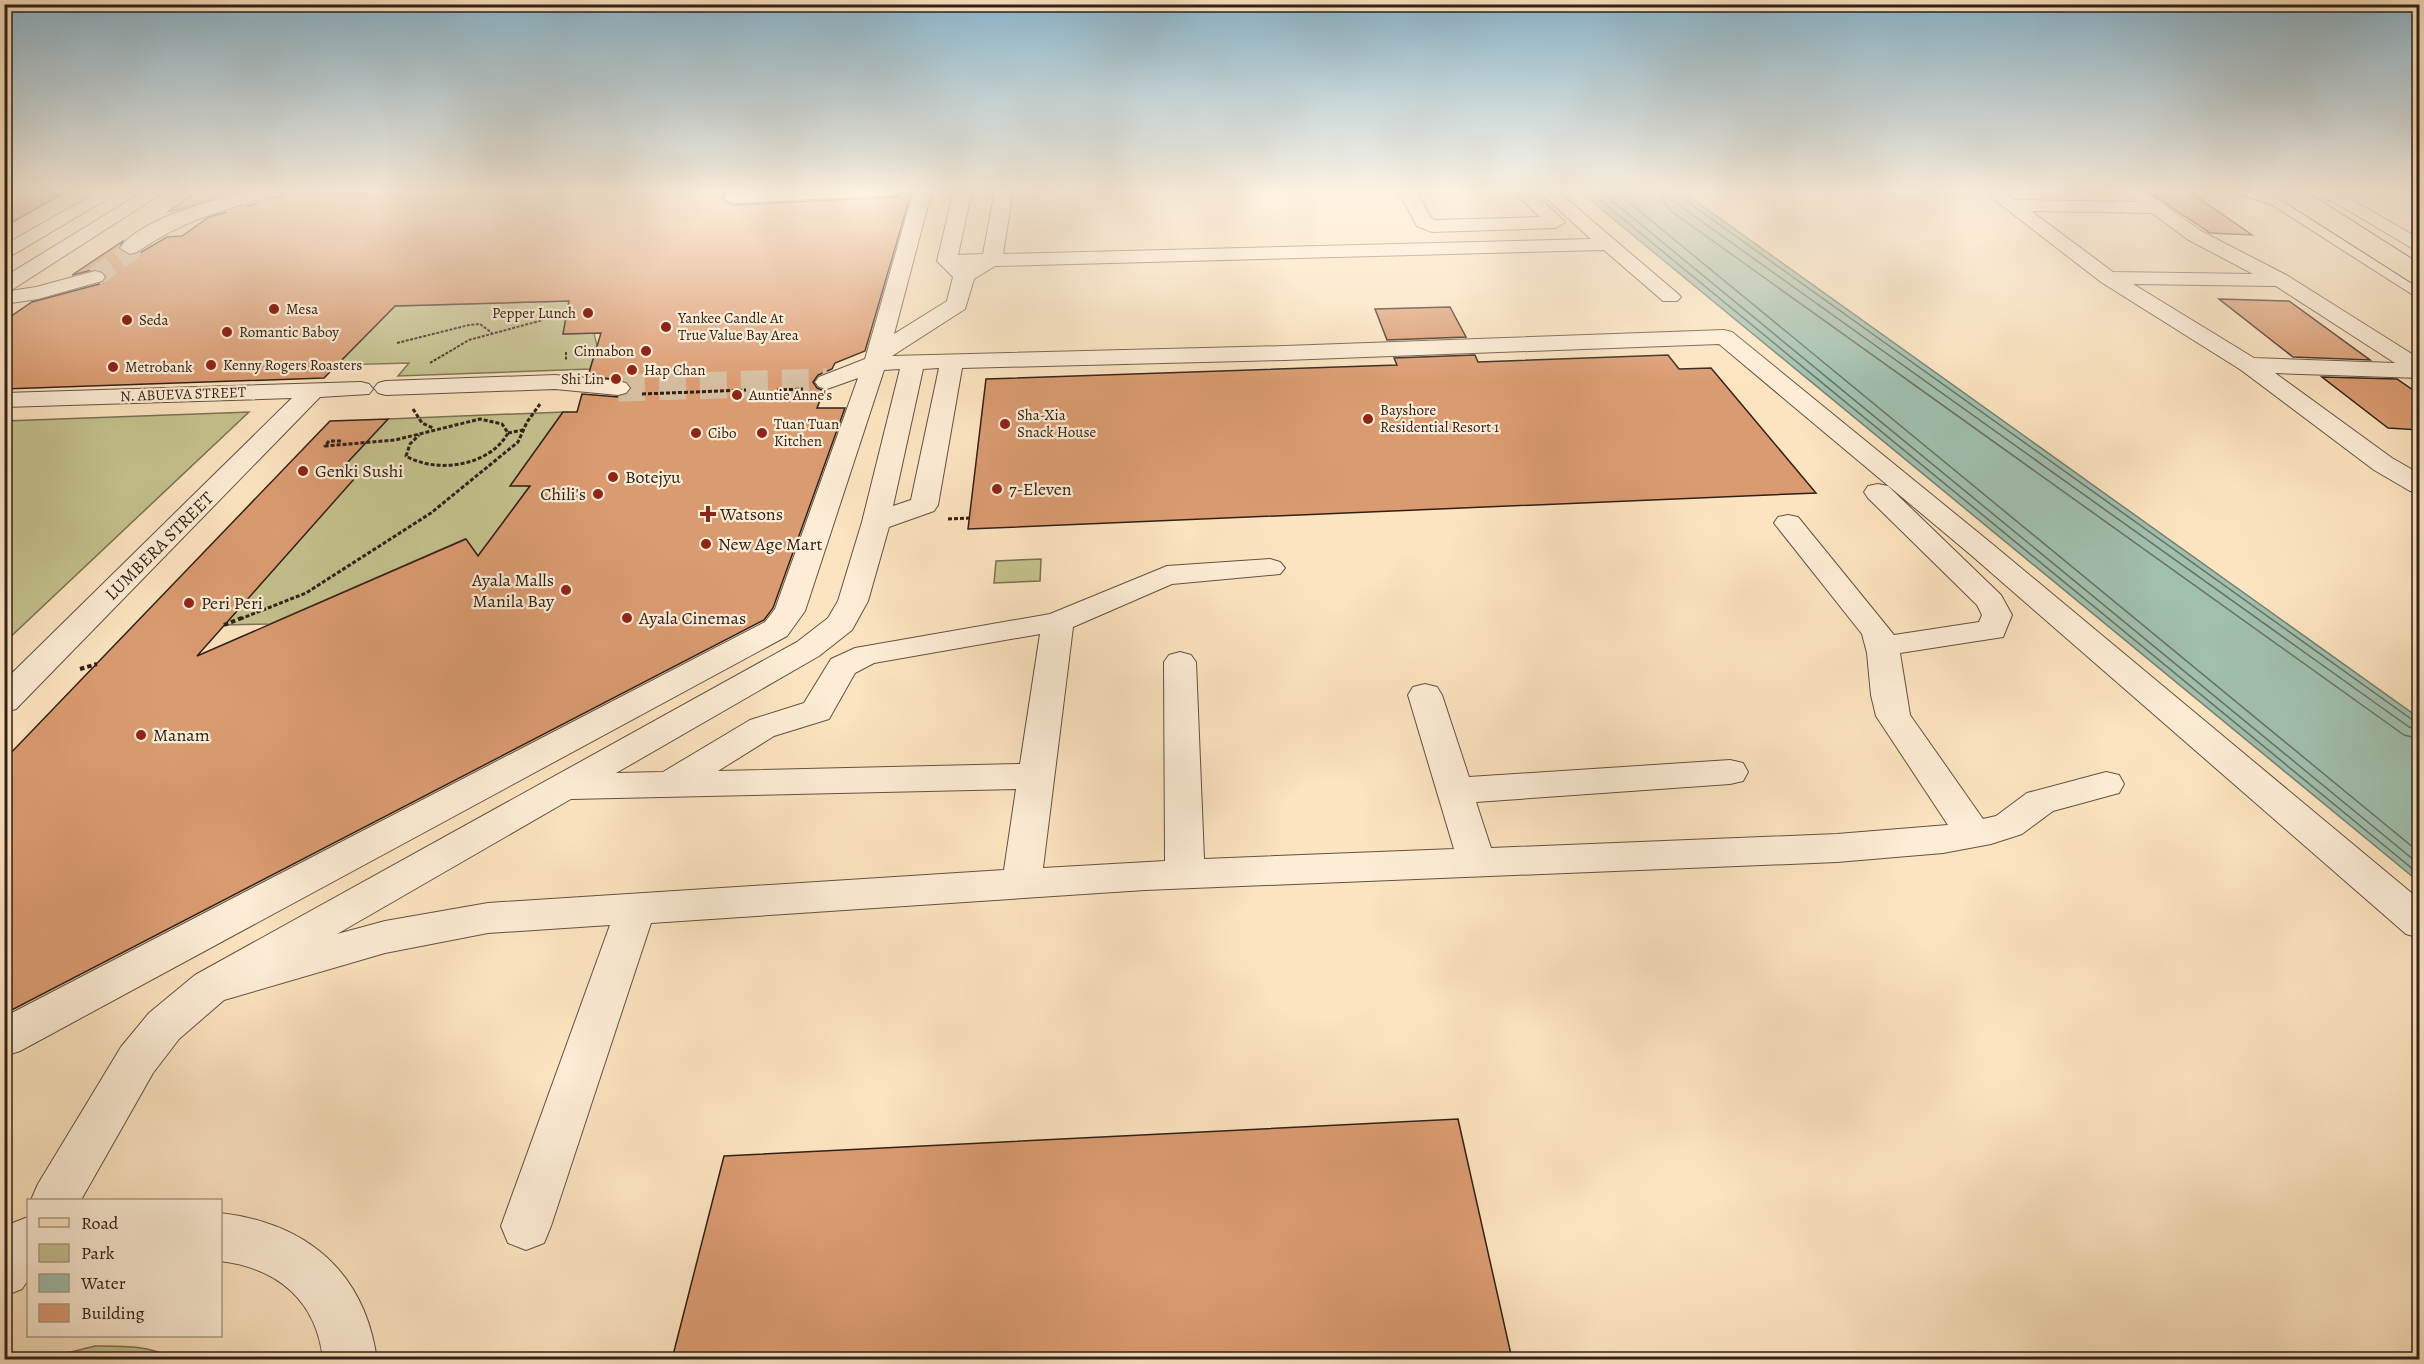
<svg xmlns="http://www.w3.org/2000/svg" width="2424" height="1364" viewBox="0 0 2424 1364" font-family="Alegreya,serif">
<style>
.green{fill:#c4c28e;stroke:#7a7152;stroke-width:1.5}
.water{fill:#a0bfad;stroke:#747f71;stroke-width:1.5}
.lines{fill:none;stroke-linecap:round;stroke-linejoin:round}
.shore{stroke:#687062;stroke-width:1.5}
.building{fill:#db9b71;stroke:#312016;stroke-width:1.5}
.minor-tunnel-far1{stroke:#d3bd9e;stroke-width:20;stroke-dasharray:20 10;stroke-linecap:butt}
.minor-tunnel{stroke:#d3bd9e;stroke-width:27;stroke-dasharray:27 14;stroke-linecap:butt}
.minor-casing{stroke:#645140;stroke-width:2}
.major-casing{stroke:#312016;stroke-width:2}
.path-far2{stroke:#312016;stroke-width:2;stroke-dasharray:3 1.5;stroke-linecap:butt}
.path-far1{stroke:#312016;stroke-width:3;stroke-dasharray:4 2;stroke-linecap:butt}
.path{stroke:#312016;stroke-width:4;stroke-dasharray:4.5 3;stroke-linecap:butt}
.minor{fill:#fdedd6;fill-rule:evenodd}
.major{fill:#fce4c0;fill-rule:evenodd}
.highway-bridge-casing{stroke:#312016;stroke-width:22;stroke-linecap:butt}
.highway-bridge{stroke:#fce4c0;stroke-width:20}
.poi-dot{fill:#8f2418;stroke:#fdedd6;stroke-width:2}
.labels{text-anchor:middle;dominant-baseline:central;stroke-width:4.5;stroke-linejoin:round;paint-order:stroke}
.far-poi-label{font-size:15px;fill:#312016;stroke:#fdedd6;text-anchor:start}
.far-street-label{font-size:15px;fill:#312016;stroke:#fdedd6}
.poi-label{font-size:18px;fill:#312016;stroke:#fdedd6;text-anchor:start}
.street-label{font-size:18px;fill:#312016;stroke:#fdedd6}
</style>
<rect width="100%" height="100%" fill="#fce4c0"/>
<filter id="stains"><feTurbulence type="fractalNoise" baseFrequency=".00333" numOctaves="4"/><feColorMatrix values="0 0 0 0 .2 0 0 0 0 .09 0 0 0 0 .02 0 0 0 .5 -.17"/></filter>
<radialGradient id="worn" r=".72"><stop offset=".6" stop-color="#630" stop-opacity="0"/><stop offset="1" stop-color="#630" stop-opacity=".3"/></radialGradient>
<g class="green">
<polygon points="200,190 261,190 167,212"/>
<polygon points="569,301 563,334 594,333 597,346 590,369 398,376 409,363 337,365 395,306"/>
<polygon points="249,412 5,642 5,421"/>
<polygon points="563,412 511,485 530,486 478,556 465,539 270,624 224,625 354,478 333,478 388,419"/>
<polygon points="1041,559 1040,581 994,583 996,561"/>
<path d="M95 1346C123 1346 149 1345 174 1359H43Z"/>
</g>
<polygon class="water" points="1578,190 1680,190 2419,718 2419,882"/>
<g class="lines">
<g class="shore">
<polyline points="1588,190 2420,875"/>
<polyline points="1599,190 2420,865"/>
<polyline points="1614,190 2420,853"/>
<polyline points="1661,190 1663,201 1671,211 2404,735 2420,739"/>
<polyline points="1670,190 1676,203 2409,727 2420,730"/>
<polyline points="1678,190 1681,197 2414,721 2420,722"/>
</g>
</g>
<g class="building">
<polygon points="4,190 69,190 4,227"/>
<polygon points="289,190 727,190 722,199 733,205 895,197 906,190 912,190 865,351 835,363 832,369 818,375 813,382 817,388 824,391 817,408 845,408 773,608 764,620 4,1014 4,760 330,421 388,419 333,478 355,478 197,656 466,539 478,556 530,486 510,486 563,412 577,412 582,394 619,397 628,394 632,388 627,381 588,376 601,333 563,334 569,301 395,306 324,378 4,389 4,321 32,302 103,283 107,276 96,269 72,275 123,241 119,250 129,256 138,254 167,237 182,236 209,217 283,196"/>
<polygon points="2146,190 2187,190 2252,235 2210,233"/>
<polygon points="2219,299 2289,301 2370,360 2293,357"/>
<polygon points="1450,307 1466,337 1387,340 1375,309"/>
<polygon points="1475,355 1478,362 1668,355 1679,369 1711,368 1816,493 968,529 986,379 1397,365 1394,358"/>
<polygon points="2322,377 2397,379 2420,395 2420,430 2388,428"/>
<polygon points="1458,1119 1512,1359 672,1359 724,1156"/>
</g>
<g class="lines">
<g class="minor-tunnel-far1">
<polyline points="226,203 253,201 303,190"/>
<polyline points="95,277 131,251 128,247 118,245"/>
</g>
<polyline class="minor-tunnel" points="618,388 827,382"/>
<defs>
<g id="minor">
<polygon points="101,190 122,190 4,260 4,245"/>
<polygon points="146,190 167,190 10,291 36,287 95,271 102,273 105,277 102,281 38,299 4,304 4,277"/>
<path d="M253 190H285L282 194C226 208 185 219 137 252L130 254 120 248C141 218 219 198 253 190Z"/>
<polygon points="729,190 747,190 746,192 904,190 895,195 733,203 724,198"/>
<path d="M914 190H932L894 334 947 301 953 277 937 261 954 190H972L958 255 983 254 995 190H1013L1003 254 1591 239 1537 190H1556L1677 293 1681 297 1677 301H1663L1604 250 995 266 974 279 965 309 892 356 1285 346 1724 330 1732 332 1991 543 2420 900V938L2406 934 1971 555 1719 344 1285 360 962 368 938 505 934 511 889 527 868 601 852 630 819 656 616 773 663 772 750 720 804 703 831 659 855 648 1050 614 1167 566 1270 559 1280 562 1285 568 1280 574 1172 584 1073 627 1043 868 1165 861 1164 662 1169 655 1180 652 1191 655 1196 662 1204 859 1454 849 1408 695 1413 687 1425 684 1437 687 1442 695 1469 777 1730 760 1743 763 1748 772 1743 781 1730 784 1476 802 1491 848 1837 834 1948 825 1876 716 1871 695 1867 653 1862 634 1774 523 1778 517 1788 515 1798 517 1894 635 1979 622 1982 615 1977 605 1868 498 1864 492 1868 486 1878 484 1888 486 2001 595 2012 615 2003 637 1900 653 1910 715 1983 819 1996 816 2027 793 2106 772 2119 775 2124 784 2119 793 2053 811 2022 834 1991 844 1943 853 1837 862 1145 890 651 923 551 1226 544 1243 526 1250 508 1243 501 1226 610 925 488 933 385 953 224 1000 179 1039 153 1073 81 1200H31L38 1184 121 1047 149 1013 195 975 797 642 828 618 838 601 862 522 900 369 884 370 805 611 787 636 20 1051 4 1056V1017L765 622 775 609 858 378 827 389 819 387 815 382 819 377 865 359ZM939 368 911 500 893 506 923 369ZM1040 634 1020 764 718 771 774 736 829 719 855 673 874 663ZM1016 789 1004 870 488 903 385 921 337 934 571 799Z"/>
<polygon points="1398,190 1416,190 1431,218 1435,220 1540,217 1512,190 1531,190 1565,222 1556,228 1432,232 1417,226"/>
<path d="M1982 190H2002L2015 200 2137 202 2123 190H2143L2201 231 2288 276 2420 359V378L2275 373 2392 458 2420 474V493L2410 491 2374 470 2241 370 2101 282ZM2031 211 2152 213 2187 239 2253 274 2113 272ZM2133 284 2276 286 2395 363 2254 358Z"/>
<polygon points="2249,190 2270,190 2420,282 2420,297 2413,295"/>
<polygon points="2314,190 2335,190 2420,239 2420,253"/>
<polygon points="555,375 618,381 626,383 630,388 626,393 618,395 555,389 386,395 378,393 374,388 378,383 386,381"/>
<polygon points="361,382 369,384 373,389 369,394 320,397 16,709 4,712 4,681 292,398 4,407 4,393"/>
<path d="M220 1213C307 1223 365 1272 377 1360H323C317 1301 278 1268 220 1261Z"/>
<polygon points="28,1217 28,1280 22,1289 4,1296 4,1231 10,1224"/>
</g>
<g id="major">
<polygon points="2236,190 2261,190 2288,199 2291,203 2282,208 2239,194"/>
<polygon points="2319,190 2338,190 2343,196 2340,200 2328,200"/>
</g>
</defs>
<use href="#minor" class="minor-casing"/>
<use href="#major" class="major-casing"/>
<g class="path-far2">
<polyline points="397,343 469,325 480,324 492,333"/>
<polyline points="566,352 566,360"/>
<polyline points="430,363 469,340 543,320"/>
</g>
<g class="path-far1">
<polyline points="777,390 803,389"/>
<polyline points="642,394 746,390"/>
<polyline points="413,409 422,423 433,428"/>
<polyline points="508,433 523,430"/>
<path d="M341 441H329L325 446 395 440 480 419 502 424 508 433C490 466 437 474 406 456L410 444 419 435"/>
<polyline points="948,519 970,518"/>
<polyline points="240,619 306,593 431,513 518,442 527,422 540,404"/>
</g>
<g class="path">
<polyline points="224,625 244,617"/>
<polyline points="80,669 97,664"/>
</g>
<use href="#minor" class="minor"/>
<use href="#major" class="major"/>
<defs>
<polyline id="highway-bridge" points="2285,190 2420,276"/>
</defs>
<use href="#highway-bridge" class="highway-bridge-casing"/>
<use href="#highway-bridge" class="highway-bridge"/>
</g>
<linearGradient id="sky" x2="0" y2="1"><stop stop-color="#8bb8d0"/><stop offset="0.5" stop-color="#fef3e3"/><stop offset="1" stop-color="#fef3e3" stop-opacity="0"/></linearGradient>
<rect width="2424" height="381" fill="url(#sky)"/>
<g class="poi-dot">
<circle cx="274" cy="309" r="6"/>
<circle cx="588" cy="313" r="6"/>
<circle cx="127" cy="320" r="6"/>
<circle cx="666" cy="327" r="6"/>
<circle cx="227" cy="332" r="6"/>
<circle cx="646" cy="351" r="6"/>
<circle cx="211" cy="365" r="6"/>
<circle cx="113" cy="367" r="6"/>
<circle cx="632" cy="370" r="6"/>
<circle cx="616" cy="379" r="6"/>
<circle cx="737" cy="395" r="6"/>
<circle cx="1368" cy="419" r="6"/>
<circle cx="1005" cy="424" r="6"/>
<circle cx="696" cy="433" r="6"/>
<circle cx="762" cy="433" r="6"/>
<circle cx="303" cy="471" r="6"/>
<circle cx="613" cy="477" r="6"/>
<circle cx="997" cy="489" r="6"/>
<circle cx="598" cy="494" r="6"/>
<path d="M705 505h6v6h6v6h-6v6h-6v-6h-6v-6h6z"/>
<circle cx="706" cy="544" r="6"/>
<circle cx="566" cy="590" r="6"/>
<circle cx="189" cy="603" r="6"/>
<circle cx="627" cy="618" r="6"/>
<circle cx="141" cy="735" r="6"/>
</g>
<g class="labels">
<g class="far-poi-label">
<text x="286" y="309">Mesa</text>
<text x="576" y="313" text-anchor="end">Pepper Lunch</text>
<text x="678" y="318">Yankee Candle At<tspan x="678" dy="17">True Value Bay Area</tspan></text>
<text x="139" y="320">Seda</text>
<text x="239" y="332">Romantic Baboy</text>
<text x="634" y="351" text-anchor="end">Cinnabon</text>
<text x="223" y="365">Kenny Rogers Roasters</text>
<text x="125" y="367">Metrobank</text>
<text x="644" y="370">Hap Chan</text>
<text x="604" y="379" text-anchor="end">Shi Lin</text>
<text x="749" y="395">Auntie Anne's</text>
<text x="1380" y="410">Bayshore<tspan x="1380" dy="17">Residential Resort 1</tspan></text>
<text x="1017" y="415">Sha-Xia<tspan x="1017" dy="17">Snack House</tspan></text>
<text x="774" y="424">Tuan Tuan<tspan x="774" dy="17">Kitchen</tspan></text>
<text x="708" y="433">Cibo</text>
</g>
<g class="far-street-label">
<text transform="translate(183 394) rotate(-2)">N. ABUEVA STREET</text>
</g>
<g class="poi-label">
<text x="315" y="471">Genki Sushi</text>
<text x="625" y="477">Botejyu</text>
<text x="1009" y="489">7-Eleven</text>
<text x="586" y="494" text-anchor="end">Chili's</text>
<text x="720" y="514">Watsons</text>
<text x="718" y="544">New Age Mart</text>
<text x="554" y="580" text-anchor="end">Ayala Malls<tspan x="554" dy="21">Manila Bay</tspan></text>
<text x="201" y="603">Peri Peri</text>
<text x="639" y="618">Ayala Cinemas</text>
<text x="153" y="735">Manam</text>
</g>
<g class="street-label">
<text transform="translate(159 546) rotate(-45)">LUMBERA STREET</text>
</g>
</g>
<rect width="2424" height="1364" fill="none" stroke="#fce4c0" stroke-width="24"/>
<rect x="6" y="6" width="2412" height="1352" fill="none" stroke="#312016" stroke-width="3"/>
<rect x="12" y="12" width="2400" height="1340" fill="none" stroke="#312016" stroke-width="1.5"/>
<rect x="27" y="1199" width="195" height="138" fill="#fdedd6" stroke="#ab9b89" stroke-width="1.5"/>
<rect x="39" y="1218" width="30" height="9" fill="#fce4c0" stroke="#ab9b89" stroke-width="1.5"/>
<text x="81" y="1229" font-size="18" fill="#312016">Road</text>
<rect x="39" y="1244" width="30" height="18" fill="#c4c28e" stroke="#ab9b89" stroke-width="1.5"/>
<text x="81" y="1259" font-size="18" fill="#312016">Park</text>
<rect x="39" y="1274" width="30" height="18" fill="#a0bfad" stroke="#ab9b89" stroke-width="1.5"/>
<text x="81" y="1289" font-size="18" fill="#312016">Water</text>
<rect x="39" y="1304" width="30" height="18" fill="#db9b71" stroke="#ab9b89" stroke-width="1.5"/>
<text x="81" y="1319" font-size="18" fill="#312016">Building</text>
<rect width="100%" height="100%" filter="url(#stains)"/>
<rect width="100%" height="100%" fill="url(#worn)"/>
</svg>
